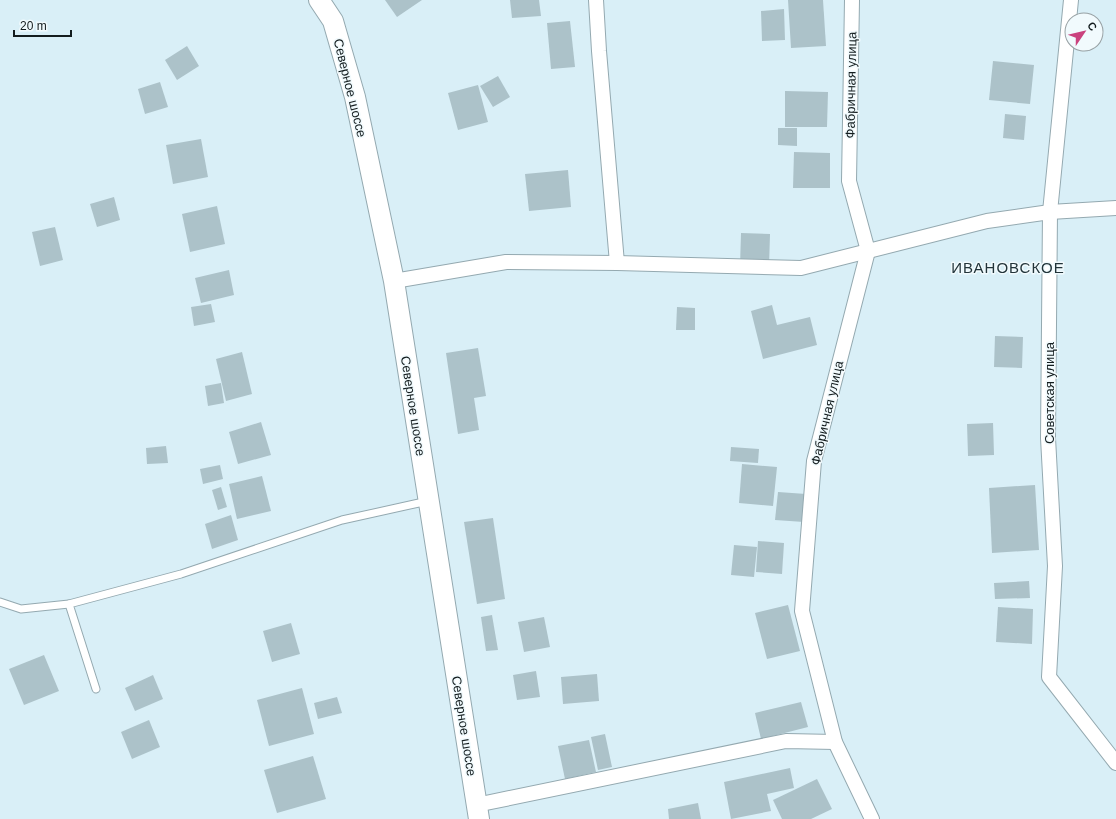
<svg xmlns="http://www.w3.org/2000/svg" width="1116" height="819" viewBox="0 0 1116 819" font-family="Arial,sans-serif">
<style>
.building{fill:#acc2c9}
.lines{fill:none;stroke-linecap:round;stroke-linejoin:round}
.lane-casing{stroke:#94a9b0;stroke-width:9}
.street-casing{stroke:#94a9b0;stroke-width:16}
.secondary-casing{stroke:#94a9b0;stroke-width:22}
.lane{stroke:#fff;stroke-width:7}
.street{stroke:#fff;stroke-width:14}
.secondary{stroke:#fff;stroke-width:20}
.labels{text-anchor:middle;dominant-baseline:central;stroke-width:3;stroke-linejoin:round;paint-order:stroke}
.street-label{font-size:13px;fill:#131c1e;stroke:#f1fafd}
.quarter-label{font-size:15px;letter-spacing:1px;fill:#22343a;stroke:#f1fafd}
</style>
<rect width="100%" height="100%" fill="#d9eff7"/>
<g class="building">
<polygon points="385,0 422,0 397,17"/>
<polygon points="510,0 539,0 541,16 512,18"/>
<polygon points="788,0 823,0 826,46 791,48"/>
<polygon points="784,9 785,40 762,41 761,11"/>
<polygon points="570,21 575,67 551,69 547,23"/>
<polygon points="187,46 199,66 177,80 165,60"/>
<polygon points="993,61 1034,65 1030,104 989,100"/>
<polygon points="498,76 510,97 493,107 480,86"/>
<polygon points="160,82 168,107 145,114 138,89"/>
<polygon points="478,85 488,122 458,130 448,93"/>
<polygon points="785,91 828,92 827,127 785,127"/>
<polygon points="1005,114 1026,116 1024,140 1003,138"/>
<polygon points="778,128 797,128 797,146 778,145"/>
<polygon points="201,139 208,177 173,184 166,145"/>
<polygon points="794,152 830,153 830,188 793,188"/>
<polygon points="568,170 571,207 529,211 525,174"/>
<polygon points="114,197 120,220 97,227 90,204"/>
<polygon points="217,206 225,244 190,252 182,214"/>
<polygon points="55,227 63,260 40,266 32,232"/>
<polygon points="741,233 770,234 769,267 740,267"/>
<polygon points="229,270 234,295 201,303 195,278"/>
<polygon points="211,304 215,322 194,326 191,307"/>
<polygon points="772,305 777,325 810,317 817,345 763,359 751,311"/>
<polygon points="677,307 695,308 695,330 676,330"/>
<polygon points="995,336 1023,337 1022,368 994,367"/>
<polygon points="478,348 486,396 474,398 479,430 458,434 446,353"/>
<polygon points="242,352 252,394 226,401 216,359"/>
<polygon points="221,383 224,403 208,406 205,386"/>
<polygon points="261,422 271,455 238,464 229,432"/>
<polygon points="993,423 994,455 968,456 967,424"/>
<polygon points="166,446 168,463 147,464 146,448"/>
<polygon points="731,447 759,449 758,463 730,461"/>
<polygon points="742,464 777,467 773,506 739,503"/>
<polygon points="220,465 223,479 203,484 200,469"/>
<polygon points="262,476 271,511 237,519 229,484"/>
<polygon points="1035,485 1039,550 992,553 989,488"/>
<polygon points="221,487 227,507 218,510 212,490"/>
<polygon points="778,492 806,494 804,522 775,520"/>
<polygon points="231,515 238,540 212,549 205,524"/>
<polygon points="493,518 505,599 477,604 464,522"/>
<polygon points="758,541 784,543 782,574 756,572"/>
<polygon points="734,545 757,547 754,577 731,575"/>
<polygon points="1029,581 1030,598 995,599 994,583"/>
<polygon points="788,605 800,651 767,659 755,613"/>
<polygon points="998,607 1033,609 1032,644 996,642"/>
<polygon points="492,615 498,650 486,651 481,617"/>
<polygon points="544,617 550,647 524,652 518,622"/>
<polygon points="291,623 300,654 272,662 263,631"/>
<polygon points="44,655 59,691 24,705 9,669"/>
<polygon points="536,671 540,697 517,700 513,675"/>
<polygon points="597,674 599,701 563,704 561,677"/>
<polygon points="153,675 163,699 135,711 125,688"/>
<polygon points="302,688 314,734 269,746 257,700"/>
<polygon points="337,697 342,713 318,719 314,703"/>
<polygon points="801,702 808,727 761,739 755,713"/>
<polygon points="149,720 160,747 132,759 121,732"/>
<polygon points="605,734 612,767 598,770 591,737"/>
<polygon points="589,740 596,772 565,779 558,746"/>
<polygon points="313,756 326,799 277,813 264,770"/>
<polygon points="790,768 794,788 767,794 771,811 731,819 724,782"/>
<polygon points="817,779 832,809 811,819 782,819 773,800"/>
<polygon points="698,803 701,819 669,819 668,809"/>
</g>
<g class="lines">
<defs>
<g id="lane">
<polyline points="0,602 21,609 69,604"/>
<polyline points="96,689 69,604 181,574 342,520 428,501"/>
</g>
<g id="street">
<polyline points="596,0 599,51 617,263"/>
<polyline points="852,0 849,181 868,251 814,461 802,611 835,742 872,819"/>
<polyline points="1071,0 1050,212 1048,438 1055,566 1049,677 1116,763"/>
<polyline points="394,281 506,262 617,263 801,268 987,221 1050,212 1116,208"/>
<polyline points="476,805 786,741 835,742"/>
</g>
<polyline id="secondary" points="319,0 333,21 355,97 394,281 479,819"/>
</defs>
<use href="#lane" class="lane-casing"/>
<use href="#street" class="street-casing"/>
<use href="#secondary" class="secondary-casing"/>
<use href="#lane" class="lane"/>
<use href="#street" class="street"/>
<use href="#secondary" class="secondary"/>
</g>
<g class="labels">
<g class="street-label">
<text transform="translate(851 85) rotate(-89)">Фабричная улица</text>
<text transform="translate(350 88) rotate(76)">Северное шоссе</text>
<text transform="translate(1049 393) rotate(-90)">Советская улица</text>
<text transform="translate(413 406) rotate(81)">Северное шоссе</text>
<text transform="translate(827 413) rotate(-77)">Фабричная улица</text>
<text transform="translate(464 726) rotate(81)">Северное шоссе</text>
</g>
<g class="quarter-label">
<text x="1008" y="267">ИВАНОВСКОЕ</text>
</g>
</g>
<g transform="translate(1084 32) rotate(55)"><circle r="19" fill="#f1fafd" stroke="#98a1a4"/>
<path d="M0-3L7 15L0 10L-7 15Z" fill="#ca427e"/>
<text y="-6" font-size="11" font-weight="bold" text-anchor="middle" fill="#131c1e">С</text>
</g>
<path d="M14 30v6h57v-6" fill="none" stroke="#131c1e" stroke-width="2"/>
<text x="20" y="30" font-size="12" fill="#131c1e" stroke="#f1fafd" stroke-width="3" paint-order="stroke">20 m</text>
</svg>
